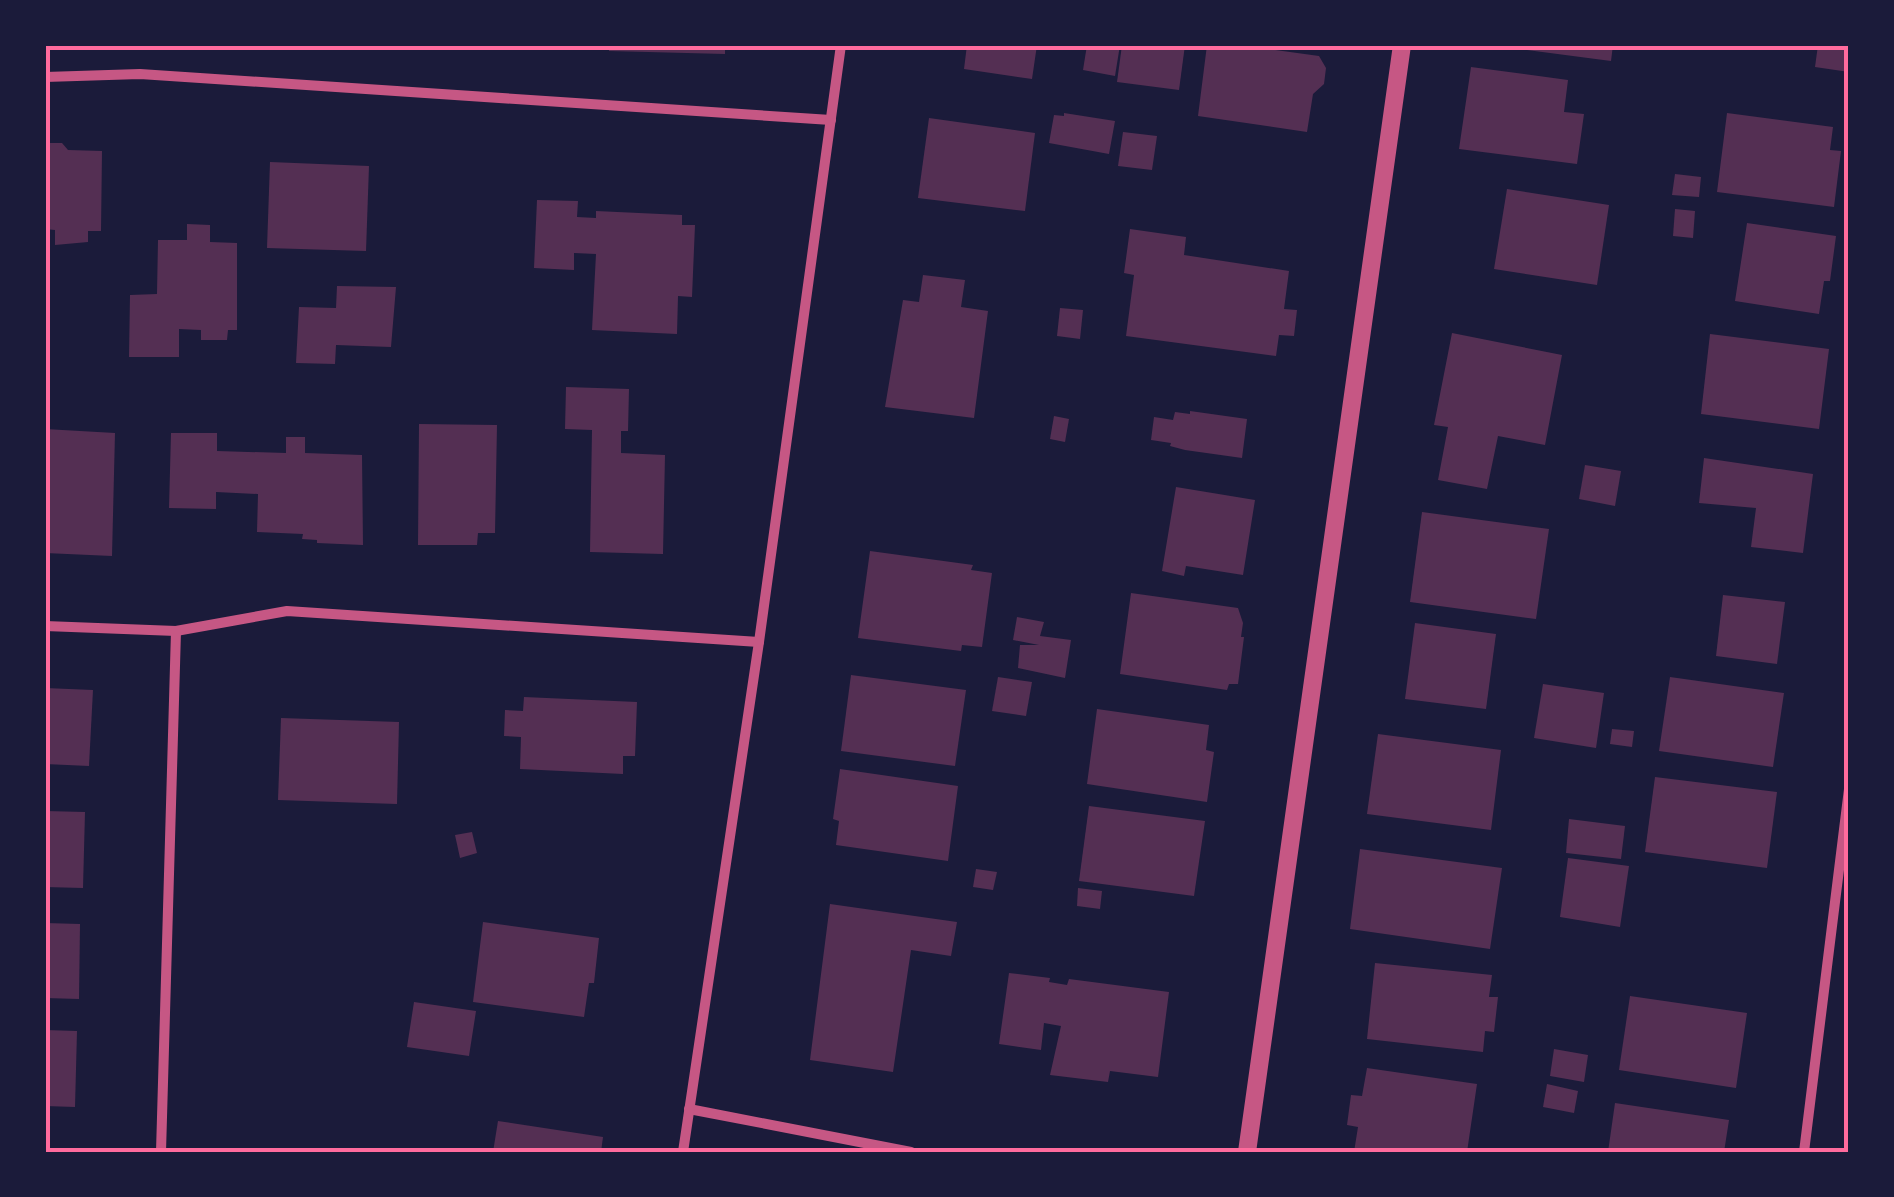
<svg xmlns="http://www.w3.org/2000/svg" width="1894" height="1197" viewBox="0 0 1894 1197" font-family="Quicksand,sans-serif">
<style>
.building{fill:#542f53}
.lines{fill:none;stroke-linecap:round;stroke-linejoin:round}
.minor{stroke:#c65784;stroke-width:10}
.tertiary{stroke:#c65784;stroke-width:18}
.neatline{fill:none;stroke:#ff6b9d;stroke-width:4}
</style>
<rect width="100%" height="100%" fill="#1b1b3a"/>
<g class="building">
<polygon points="609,45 725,45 725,54 609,51"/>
<polygon points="967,45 1037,45 1032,79 964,69"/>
<polygon points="1087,45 1120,45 1115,76 1083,70"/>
<polygon points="1122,45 1185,45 1179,90 1117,82"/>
<polygon points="1207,45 1239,45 1319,56 1326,68 1324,84 1313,94 1307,132 1198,116"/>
<polygon points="1528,45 1613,45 1611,61 1527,50"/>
<polygon points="1818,45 1849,45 1849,72 1815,67"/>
<polygon points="1471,67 1568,80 1564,112 1584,114 1577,164 1459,149"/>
<polygon points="1064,113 1115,121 1109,154 1049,143 1054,115 1064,116"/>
<polygon points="1727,113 1833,127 1830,150 1841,151 1834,207 1717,192"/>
<polygon points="929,118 1035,133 1025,211 918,198"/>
<polygon points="1123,132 1157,136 1152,170 1118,166"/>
<polygon points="45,143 62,143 68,150 102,151 101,231 88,231 88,242 55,245 55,230 45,229"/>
<polygon points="270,162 369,166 366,251 267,248"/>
<polygon points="1675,174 1701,177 1699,197 1672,195"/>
<polygon points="1507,189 1609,205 1597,285 1494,269"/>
<polygon points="537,200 578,201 577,217 596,218 596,211 682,215 682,225 695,225 692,297 678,296 677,334 592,330 596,254 574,253 574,270 534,268"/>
<polygon points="1675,209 1695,211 1693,238 1673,236"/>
<polygon points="1747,223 1836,236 1830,281 1824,281 1819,314 1735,301"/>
<polygon points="187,224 210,225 210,242 237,243 237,330 228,330 227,340 201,340 201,330 179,329 179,357 129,357 130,295 157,294 158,240 187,240"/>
<polygon points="1130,229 1186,237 1184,255 1289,271 1284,309 1297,310 1294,336 1279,335 1276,356 1126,336 1134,275 1124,273"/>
<polygon points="923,275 965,280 961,307 988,311 974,418 885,407 903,300 919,302"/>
<polygon points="337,286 396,287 391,347 336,345 335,364 296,363 299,307 336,308"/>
<polygon points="1060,308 1083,310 1080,339 1057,336"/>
<polygon points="1452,333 1562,355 1545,445 1498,436 1487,489 1438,480 1448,427 1434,425"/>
<polygon points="1710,334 1829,349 1819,429 1701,414"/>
<polygon points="566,387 629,389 628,431 621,431 621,453 665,455 663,554 590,552 592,430 565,429"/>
<polygon points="1190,411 1247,419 1242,458 1185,450 1170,446 1171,443 1151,440 1154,417 1173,420 1175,412 1190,414"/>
<polygon points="1054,416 1069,419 1065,442 1050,439"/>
<polygon points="419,424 497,425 495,533 478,533 477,545 418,545"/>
<polygon points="45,429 115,433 112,556 45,553"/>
<polygon points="171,433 217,433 217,451 286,453 286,437 305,437 305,453 362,455 363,545 317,543 317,540 302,539 303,534 257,532 258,494 216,492 216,509 169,508"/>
<polygon points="1704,458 1813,474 1803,553 1751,547 1756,508 1699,503"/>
<polygon points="1585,465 1621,471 1615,506 1579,499"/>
<polygon points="1176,487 1255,500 1243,575 1186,566 1184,576 1162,571"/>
<polygon points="1422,512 1549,529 1536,619 1410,602"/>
<polygon points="870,551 973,565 971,570 992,573 982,647 962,645 961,651 858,638"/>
<polygon points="1131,593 1238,608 1243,623 1241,637 1244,637 1238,684 1229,684 1227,690 1120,674"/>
<polygon points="1723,595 1785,602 1777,664 1716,656"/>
<polygon points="1017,617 1044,622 1040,636 1071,640 1065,678 1018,668 1020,645 1039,645 1013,640"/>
<polygon points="1415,623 1496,634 1486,709 1405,699"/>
<polygon points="851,675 966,690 955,766 841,751"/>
<polygon points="998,677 1032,682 1026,716 992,711"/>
<polygon points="1670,677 1784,693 1773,767 1659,751"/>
<polygon points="1543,684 1604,693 1596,748 1534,738"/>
<polygon points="45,688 93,690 89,766 45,764"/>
<polygon points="524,697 637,702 635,756 623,756 623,774 520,769 521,737 504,736 505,710 523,711"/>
<polygon points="1097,709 1209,725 1206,750 1214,752 1207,802 1087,784"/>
<polygon points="281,718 399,722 397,804 278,800"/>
<polygon points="1612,729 1634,731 1632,747 1610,744"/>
<polygon points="1378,734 1501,750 1491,830 1367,814"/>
<polygon points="840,769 958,786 948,861 836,845 839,821 833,819"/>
<polygon points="1655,777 1777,792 1767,868 1645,852"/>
<polygon points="1089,806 1205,821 1194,896 1079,881"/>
<polygon points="45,811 85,812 83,888 45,887"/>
<polygon points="1569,819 1625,826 1621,859 1566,853"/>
<polygon points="472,832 477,853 460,858 455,835"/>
<polygon points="1360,849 1502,868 1490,949 1350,929"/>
<polygon points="1568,858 1629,866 1620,927 1560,917"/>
<polygon points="976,869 997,872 993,890 973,887"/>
<polygon points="1078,888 1102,891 1100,909 1077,906"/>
<polygon points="830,904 957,922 951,956 911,950 893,1072 810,1060"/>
<polygon points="483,922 599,938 594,983 589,983 584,1017 473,1002"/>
<polygon points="45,923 80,924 79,999 45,998"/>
<polygon points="1375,963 1492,975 1489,997 1498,997 1494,1032 1485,1031 1483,1052 1367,1039"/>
<polygon points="1009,973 1050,978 1049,982 1067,985 1069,979 1169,992 1158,1077 1110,1071 1108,1082 1050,1075 1061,1026 1044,1023 1041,1050 999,1044"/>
<polygon points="1630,996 1747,1013 1736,1088 1619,1070"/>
<polygon points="414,1002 476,1011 469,1056 407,1047"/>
<polygon points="45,1030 77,1031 75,1107 45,1106"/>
<polygon points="1554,1049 1588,1055 1584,1082 1550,1076"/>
<polygon points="1367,1068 1477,1084 1467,1152 1354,1152 1358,1127 1347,1125 1351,1095 1362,1096"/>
<polygon points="1547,1084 1578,1091 1574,1113 1543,1107"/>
<polygon points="1615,1103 1729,1120 1724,1152 1608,1152"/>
<polygon points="498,1121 603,1137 601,1152 493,1152"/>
</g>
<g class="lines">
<g class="minor">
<polyline points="45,77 140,74 831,120"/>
<polyline points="45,626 176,631 287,611 759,642"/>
<polyline points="689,1109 911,1152"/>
<polyline points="161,1152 176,631"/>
<polyline points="683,1152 759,642 841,45"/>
<polyline points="1804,1152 1849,789"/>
</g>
<polyline class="tertiary" points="1247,1152 1402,45"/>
</g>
<rect width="1894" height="1197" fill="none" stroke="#1b1b3a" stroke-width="95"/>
<rect x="48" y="48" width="1798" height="1102" class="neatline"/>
</svg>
